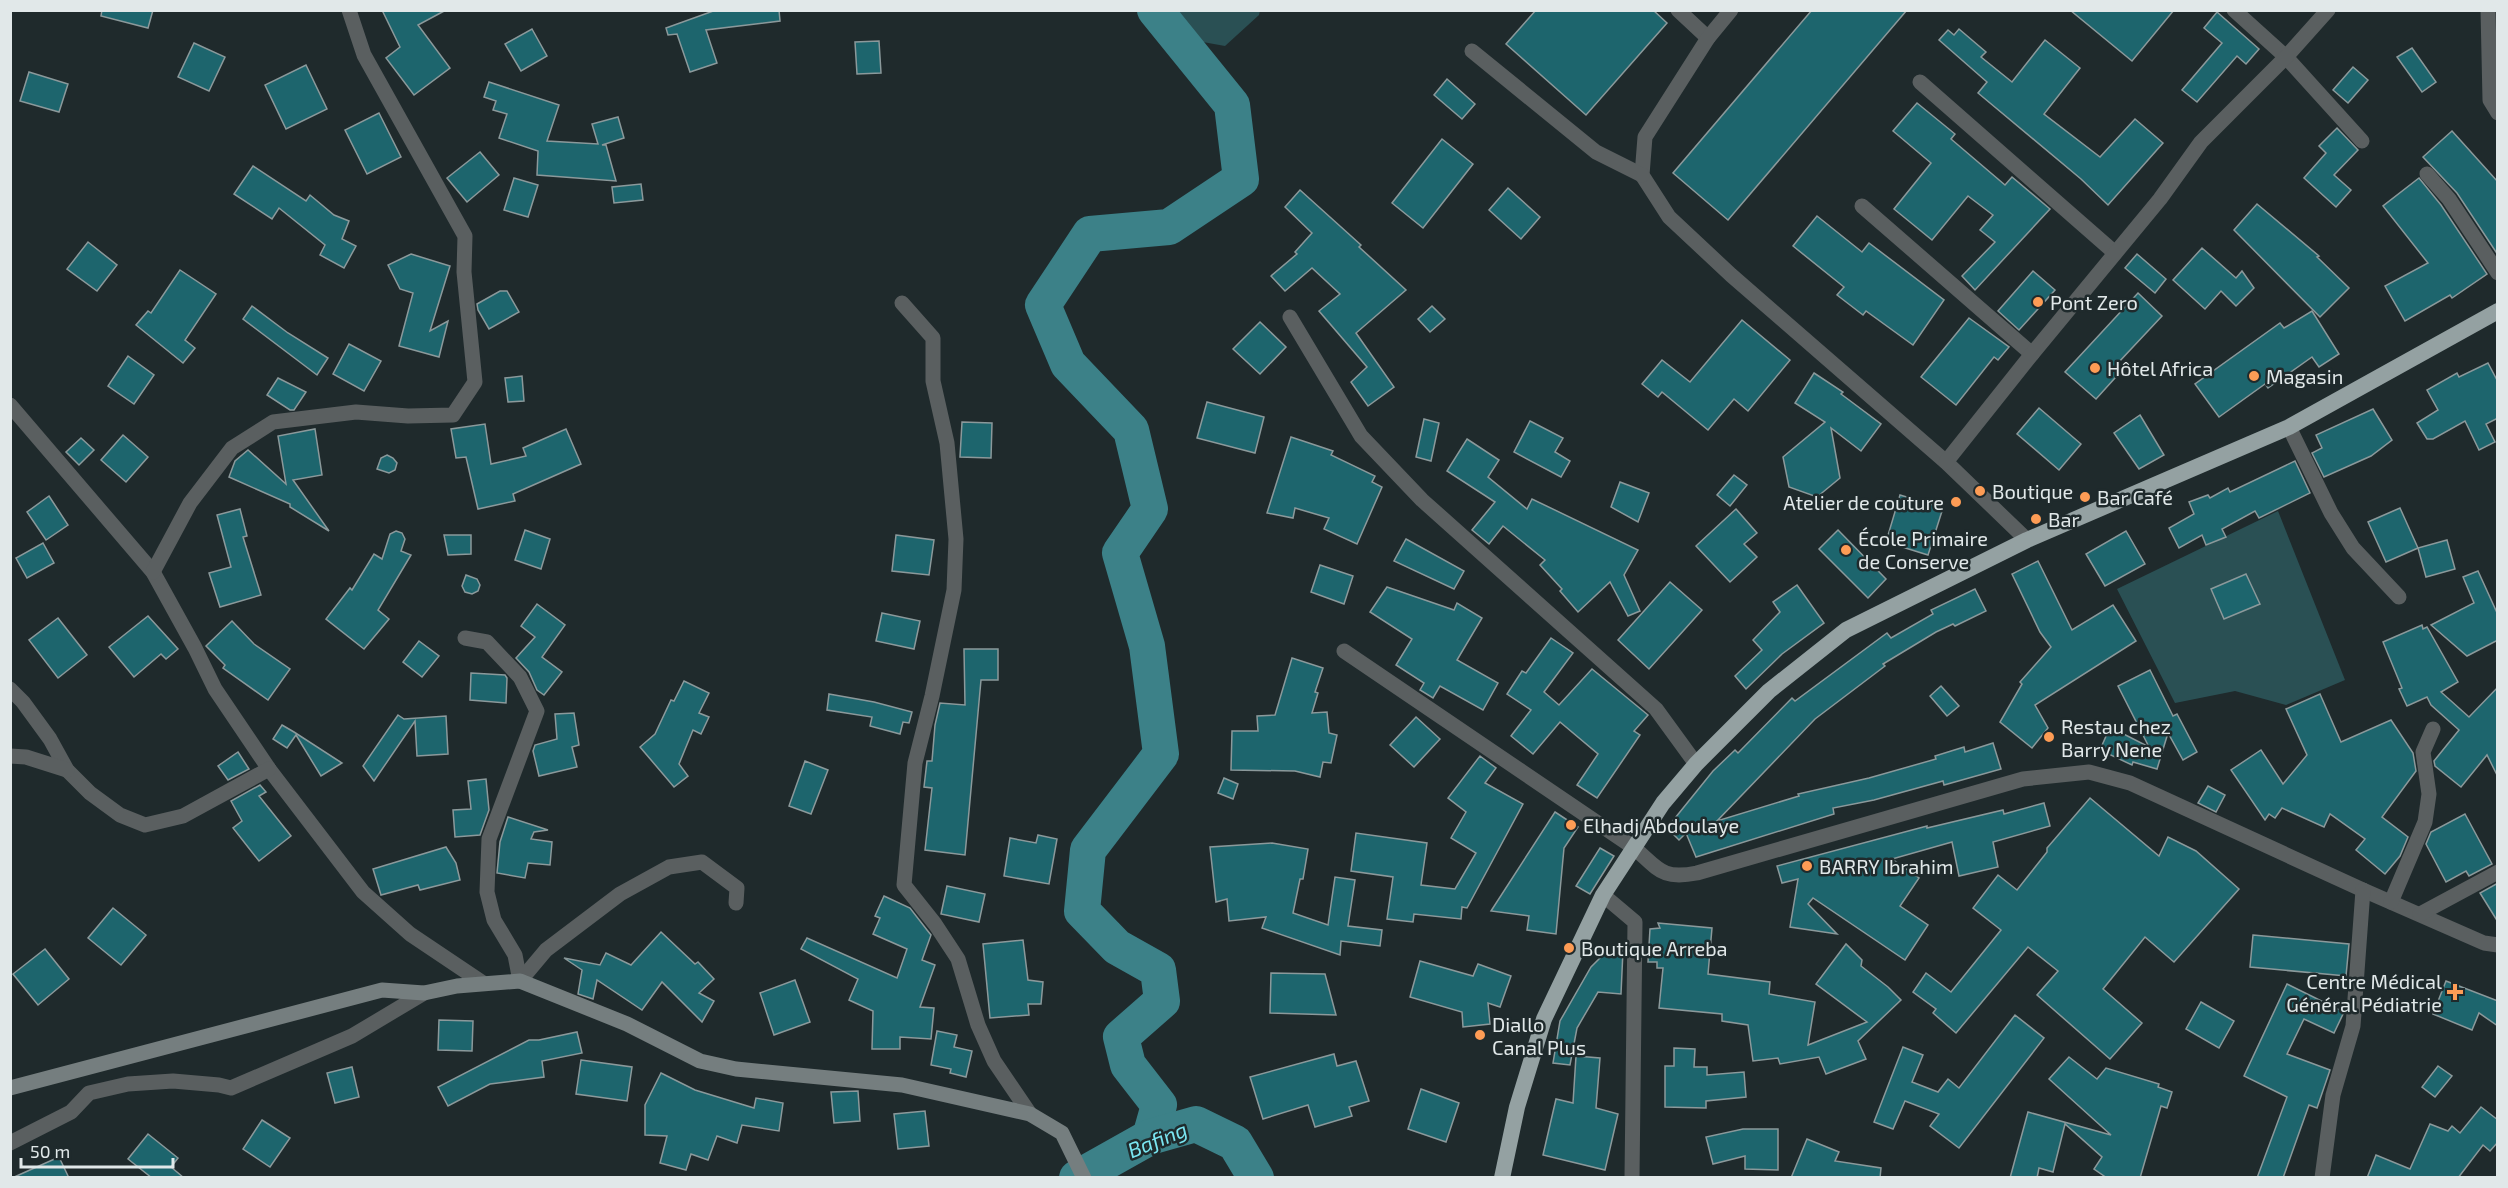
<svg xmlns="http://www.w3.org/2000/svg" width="2508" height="1188" viewBox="0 0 2508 1188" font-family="'Exo 2',sans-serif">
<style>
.green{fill:#2a5054}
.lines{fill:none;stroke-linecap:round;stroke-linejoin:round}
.river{stroke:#3c8188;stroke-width:36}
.building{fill:#1d656d;stroke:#8b999b;stroke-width:1.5}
.minor{stroke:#5a5f60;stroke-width:15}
.secondary{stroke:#757e7f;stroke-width:15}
.trunk{stroke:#94a1a2;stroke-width:16}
.poi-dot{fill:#fd9c55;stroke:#1f2a2c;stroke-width:2}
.labels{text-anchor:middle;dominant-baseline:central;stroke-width:5;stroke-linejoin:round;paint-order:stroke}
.poi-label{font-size:20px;fill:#e1e8e9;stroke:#1f2a2c;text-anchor:start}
.water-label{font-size:21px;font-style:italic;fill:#7ae5f1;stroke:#1f2a2c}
</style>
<rect width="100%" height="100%" fill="#1f2a2c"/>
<g class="green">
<polygon points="1149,11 1260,11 1259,15 1225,46 1164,35"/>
<polygon points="2278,511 2345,680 2286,705 2235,691 2175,703 2117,589"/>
</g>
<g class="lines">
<g class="river">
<polyline points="1150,1137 1159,1105 1128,1065 1121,1037 1162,1001 1158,970 1117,947 1082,911 1088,850 1161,754 1147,646 1120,553 1150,509 1131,430 1068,364 1043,305 1090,234 1169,227 1241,179 1232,105 1155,10"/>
<polyline points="1077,1178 1150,1137 1196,1124 1235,1143 1256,1178"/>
</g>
</g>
<g class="building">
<polygon points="102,10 153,10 148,28 101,16"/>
<polygon points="382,10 446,10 418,25 450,68 414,95 386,58 400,47"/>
<polygon points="716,10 779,10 780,21 706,30 717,63 690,72 677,34 668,35 666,28"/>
<polygon points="1536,10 1653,10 1667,23 1586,115 1506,44"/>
<polygon points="1812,10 1907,10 1728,220 1673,173"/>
<polygon points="2070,10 2174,10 2132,61"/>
<polygon points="2217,12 2259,49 2246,64 2237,56 2197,102 2182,90 2222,43 2204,28"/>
<polygon points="532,29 547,56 521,71 505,44"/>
<polygon points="1959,29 1986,52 1981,57 2012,82 2045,40 2080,68 2044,114 2100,157 2135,119 2163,143 2108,205 2081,179 1978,93 1987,82 1939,40 1948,30 1954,35"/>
<polygon points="879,41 881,73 857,74 855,42"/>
<polygon points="194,43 225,57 209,91 178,77"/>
<polygon points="2412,48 2436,82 2422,92 2397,57"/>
<polygon points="306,65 327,109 286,129 265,85"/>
<polygon points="2353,67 2368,80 2348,103 2333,90"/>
<polygon points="29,72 68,84 59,112 20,101"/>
<polygon points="1447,79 1475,104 1462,119 1434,95"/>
<polygon points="489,82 559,105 547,141 598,144 592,124 618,117 624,138 602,145 606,145 616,181 537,175 538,151 499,138 507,114 493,110 496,101 484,97"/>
<polygon points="1917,103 1955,134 1951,139 2005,185 2012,177 2050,209 1975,290 1962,276 1995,242 1980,230 1993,215 1968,196 1932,240 1894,209 1931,163 1893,131"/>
<polygon points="379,113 401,157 367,174 345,130"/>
<polygon points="2337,128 2358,150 2334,175 2351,190 2336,207 2304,178 2326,153 2319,146"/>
<polygon points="2452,131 2498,182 2498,255 2457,193 2423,157"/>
<polygon points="1442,139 1473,164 1423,228 1392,203"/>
<polygon points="480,152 499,175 467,202 447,178"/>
<polygon points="253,166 306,201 310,195 334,215 349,221 342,239 356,246 344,268 320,255 325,245 279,208 272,219 234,194"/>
<polygon points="514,178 538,185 528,217 504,210"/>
<polygon points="2419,178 2441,205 2487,274 2452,298 2450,295 2405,321 2385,286 2428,263 2383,206"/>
<polygon points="641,184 643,200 614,203 612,187"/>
<polygon points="1508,188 1540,217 1521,239 1489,210"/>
<polygon points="1300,190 1361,245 1359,247 1406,290 1356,333 1394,387 1368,406 1351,382 1367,367 1319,311 1340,294 1312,268 1285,291 1271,276 1297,254 1295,252 1312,233 1285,207"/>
<polygon points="2257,204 2319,256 2317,257 2349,288 2320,317 2234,230"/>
<polygon points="1817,216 1862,252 1869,243 1944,300 1913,345 1866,311 1863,315 1837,295 1844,287 1793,246"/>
<polygon points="88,242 117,265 97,291 67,269"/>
<polygon points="2202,248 2236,278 2242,271 2254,288 2236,306 2221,291 2205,309 2173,280"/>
<polygon points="411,254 450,266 430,331 448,321 439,357 399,346 413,293 400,289 388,265"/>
<polygon points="2137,254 2166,279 2155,293 2125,268"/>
<polygon points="180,270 216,294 185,340 195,348 183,363 136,325 148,311 151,313"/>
<polygon points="2033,271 2055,290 2019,330 1998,311"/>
<polygon points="500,291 507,291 519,312 489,329 478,310 477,304"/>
<polygon points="2138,293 2162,316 2118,363 2124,368 2096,399 2065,372"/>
<polygon points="252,306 288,333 328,358 317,375 243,319"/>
<polygon points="1432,306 1445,319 1430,332 1418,319"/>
<polygon points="2312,311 2339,354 2319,367 2312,357 2268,388 2265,384 2219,417 2195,384 2280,323 2284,328"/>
<polygon points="1969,318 2009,347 1998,360 1994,357 1956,405 1921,377"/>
<polygon points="1742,320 1790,360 1748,411 1734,399 1708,430 1662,392 1658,397 1642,384 1662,360 1690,382"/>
<polygon points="1260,322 1286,347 1260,374 1233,349"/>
<polygon points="349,344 381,361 364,391 333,374"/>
<polygon points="128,356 154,375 134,404 108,386"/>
<polygon points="2488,363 2498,382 2498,418 2486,424 2495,442 2479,450 2465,421 2433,439 2427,439 2417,423 2438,410 2427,390 2457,373 2459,377"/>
<polygon points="1814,373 1843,392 1841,394 1881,424 1861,451 1831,428 1840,478 1817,497 1789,487 1783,457 1825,422 1795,403"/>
<polygon points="522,376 524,401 508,402 505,378"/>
<polygon points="278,378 306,392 294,410 290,410 267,395"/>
<polygon points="1207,402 1264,417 1255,453 1197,438"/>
<polygon points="2039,408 2081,444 2059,470 2017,434"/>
<polygon points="2373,409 2392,440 2371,456 2324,477 2312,453 2322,448 2316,435"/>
<polygon points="2140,415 2164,455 2139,469 2114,433"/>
<polygon points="1424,419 1439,423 1431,461 1416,457"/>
<polygon points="1530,421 1563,438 1555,452 1570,461 1561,477 1514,452"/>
<polygon points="962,422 992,423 991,458 960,457"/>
<polygon points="485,424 491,464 526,456 523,448 566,429 581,464 513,494 515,501 478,509 466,457 456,458 451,429"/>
<polygon points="315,429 322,475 293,480 329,531 290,507 290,504 229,477 235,461 248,450 286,484 278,436"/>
<polygon points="123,435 148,457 126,482 101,460"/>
<polygon points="1291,437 1333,451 1331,455 1375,476 1372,482 1382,487 1357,544 1324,529 1329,518 1295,508 1293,518 1267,513"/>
<polygon points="81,438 94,450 79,465 66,452"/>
<polygon points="1467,439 1499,460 1488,477 1527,509 1532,499 1638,550 1624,575 1640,611 1628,616 1610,582 1578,612 1560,591 1562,589 1540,565 1545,560 1503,526 1489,544 1472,530 1495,502 1447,471"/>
<polygon points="387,455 393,458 397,463 395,470 389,473 377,469 381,458"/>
<polygon points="2295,461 2310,493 2259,518 2255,511 2222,529 2226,537 2206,545 2202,535 2179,548 2169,528 2194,514 2189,502 2208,495 2210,498 2228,488 2230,492"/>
<polygon points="1734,475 1747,485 1730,506 1717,495"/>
<polygon points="1620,482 1649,493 1638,522 1611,507"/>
<polygon points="1900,495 1943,508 1928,555 1886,542"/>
<polygon points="49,496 68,525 46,540 27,512"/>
<polygon points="2400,508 2418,548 2386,562 2368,522"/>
<polygon points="240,509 247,536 243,537 261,595 220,607 209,573 231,567 217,515"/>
<polygon points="1736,509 1757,533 1744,544 1757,557 1730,582 1696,546"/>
<polygon points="525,530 550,539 541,569 515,560"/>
<polygon points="1838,530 1886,579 1868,598 1819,549"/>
<polygon points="396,531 402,533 405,539 401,551 411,555 378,610 389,619 364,649 326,619 350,588 352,590 374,554 382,559 390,534"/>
<polygon points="2126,531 2145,564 2105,586 2086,554"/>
<polygon points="444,535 471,535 471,554 448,555"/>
<polygon points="896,535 934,540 929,575 892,571"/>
<polygon points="1406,539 1464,571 1454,589 1394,561"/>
<polygon points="2447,540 2455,569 2426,577 2418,548"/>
<polygon points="43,543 54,563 27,578 16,558"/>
<polygon points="2038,561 2072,630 2113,605 2136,641 2035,705 2048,728 2032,748 2000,722 2022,684 2020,682 2051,647 2040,632 2012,574"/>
<polygon points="1320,565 1353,576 1344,604 1311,592"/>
<polygon points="2478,571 2498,615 2498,640 2467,656 2431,625 2474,603 2463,577"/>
<polygon points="2246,574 2260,604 2224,619 2211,589"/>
<polygon points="466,575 477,579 480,585 478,591 472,594 465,592 462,586"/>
<polygon points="1670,582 1702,610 1649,669 1618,640"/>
<polygon points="1797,585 1824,623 1782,654 1746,689 1735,676 1762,650 1753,640 1780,612 1773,602"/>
<polygon points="1387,587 1454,610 1457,603 1482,618 1457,660 1498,683 1483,710 1440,686 1433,698 1420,690 1424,683 1396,665 1412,639 1370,612"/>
<polygon points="1975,589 1986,611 1955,626 1953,624 1936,632 1883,664 1885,666 1815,719 1717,821 1799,796 1798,794 1869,778 1936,759 1935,756 1964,747 1965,752 1993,743 2001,769 1944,785 1943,781 1874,800 1833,808 1834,814 1696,857 1686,833 1679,840 1667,828 1713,771 1735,750 1738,753 1792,698 1795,701 1887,633 1891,638 1933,614 1931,610"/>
<polygon points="537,604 565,625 542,657 562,672 544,695 537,690 529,672 516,658 535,637 521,626"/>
<polygon points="882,613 920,621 914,649 876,641"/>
<polygon points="148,616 178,649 166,659 161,654 134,677 109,647"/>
<polygon points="58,618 87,655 58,678 29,640"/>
<polygon points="232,621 254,644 290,669 268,700 223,668 225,665 206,646"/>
<polygon points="2422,625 2423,629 2427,627 2458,682 2441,692 2469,717 2498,687 2498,777 2487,755 2461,787 2435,766 2434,761 2459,730 2431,705 2427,697 2407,706 2399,689 2402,688 2383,642"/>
<polygon points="1551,638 1573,653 1544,692 1559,705 1592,669 1648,715 1634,731 1640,735 1597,798 1577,785 1598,754 1560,722 1533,754 1511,736 1531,710 1507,694 1522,671 1526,673"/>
<polygon points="419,641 439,656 422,677 403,662"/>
<polygon points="964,649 998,649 998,680 981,680 965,855 925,850 932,788 924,787 927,761 932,761 935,725 940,703 965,705"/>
<polygon points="1292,658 1323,668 1315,692 1318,693 1312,713 1327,712 1329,733 1337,735 1331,763 1323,762 1320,777 1295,771 1231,770 1232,731 1258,731 1257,716 1275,715"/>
<polygon points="2150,670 2173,716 2177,714 2197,752 2183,760 2168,733 2157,769 2133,762 2132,765 2100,750 2110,727 2149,747 2118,686"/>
<polygon points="471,673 505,675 507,678 506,703 470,700"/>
<polygon points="684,681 709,693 699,713 709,717 701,734 693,730 679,764 688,776 674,787 640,747 655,734 671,700 674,701"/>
<polygon points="1941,686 1959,706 1947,716 1930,696"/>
<polygon points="829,694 874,702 912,712 909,723 903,722 900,734 870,726 872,717 827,710"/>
<polygon points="2320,694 2341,742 2391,720 2413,753 2416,771 2382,817 2408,837 2400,856 2385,874 2356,850 2365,839 2330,814 2324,827 2282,808 2275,818 2269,814 2265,820 2231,770 2261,750 2283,784 2307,755 2286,709"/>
<polygon points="574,713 579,745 572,747 577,767 539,776 533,751 535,745 557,739 555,714"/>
<polygon points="398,715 404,719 446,716 448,754 417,756 415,721 374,781 363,766"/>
<polygon points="1416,717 1440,739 1414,767 1390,745"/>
<polygon points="282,725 294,732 342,763 321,776 296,735 287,748 273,739"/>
<polygon points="238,752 249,769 228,780 218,766"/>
<polygon points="1480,756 1496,768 1485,783 1523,804 1467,908 1462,907 1461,919 1414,914 1413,922 1387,919 1393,877 1351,871 1356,833 1427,843 1421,885 1455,889 1476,853 1451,838 1466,812 1448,798"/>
<polygon points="805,761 828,770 811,814 789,806"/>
<polygon points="1224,778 1238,784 1233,799 1218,793"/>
<polygon points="486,779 489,810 480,835 455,837 453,810 471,809 468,781"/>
<polygon points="260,785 266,792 259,796 291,836 259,861 233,828 242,821 231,801"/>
<polygon points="2208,786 2225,795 2216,812 2198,803"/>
<polygon points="2090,798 2159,856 2168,837 2196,851 2239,889 2174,962 2145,937 2103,989 2142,1023 2110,1059 2037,995 2058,971 2028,947 1956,1033 1933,1013 1936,1009 1913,992 1926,973 1951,992 2001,930 1973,908 1998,875 2017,890 2047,852 2047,848"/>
<polygon points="2044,803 2050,826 1993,842 1998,867 1959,876 1952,842 1892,859 1919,878 1900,906 1928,925 1905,960 1813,898 1808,904 1837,934 1790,927 1798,879 1782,883 1777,866 1927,826 1927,828 2003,810 2004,814"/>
<polygon points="1555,812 1578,827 1564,848 1556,934 1527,930 1529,916 1491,911"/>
<polygon points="2465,814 2492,864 2469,876 2466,871 2446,882 2426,844 2431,832"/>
<polygon points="508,817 548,830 534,832 531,839 552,842 550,865 528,863 525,878 497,873 500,842"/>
<polygon points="1038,835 1057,839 1049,884 1004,876 1010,838 1036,843"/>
<polygon points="1272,843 1308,849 1303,879 1300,879 1293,913 1328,925 1335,877 1355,880 1348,926 1382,930 1380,946 1341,941 1340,955 1262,928 1266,917 1229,921 1227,899 1216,902 1210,847"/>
<polygon points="446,847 456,863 460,880 420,890 418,885 381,895 373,869"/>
<polygon points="1600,848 1614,856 1590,894 1576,886"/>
<polygon points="2498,883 2498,922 2480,893"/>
<polygon points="947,886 985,894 979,922 941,914"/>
<polygon points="884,896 910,908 927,930 931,935 922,960 935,965 920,1007 934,1008 931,1039 900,1037 900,1049 872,1049 873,1011 849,1000 858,979 801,949 807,938 897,978 907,949 873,934 880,918 875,916"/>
<polygon points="113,908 146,935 121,965 88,938"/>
<polygon points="1658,923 1712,928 1708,974 1770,982 1769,994 1815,1002 1808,1045 1867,1022 1816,984 1846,944 1862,960 1861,966 1888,987 1901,1000 1858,1041 1866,1059 1826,1074 1819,1057 1780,1064 1778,1058 1753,1061 1748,1025 1722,1021 1722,1014 1659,1008 1663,968 1657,968 1657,962 1648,962 1650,929 1660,928"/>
<polygon points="661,932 695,964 698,962 714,979 699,993 714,1001 702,1022 662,982 642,1010 597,980 593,999 578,994 582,970 564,958 600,965 606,953 631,965"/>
<polygon points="2253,935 2349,944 2346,976 2250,967"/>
<polygon points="1023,940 1028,980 1043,982 1041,1004 1028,1004 1029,1015 990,1018 983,944"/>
<polygon points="45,949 69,979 38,1005 13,974"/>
<polygon points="1609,949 1623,950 1621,994 1598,992 1577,1028 1570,1065 1553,1063 1560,1021 1591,967"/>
<polygon points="1420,961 1473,976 1478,964 1511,976 1500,1007 1488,1003 1490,1024 1463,1027 1462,1012 1410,997"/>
<polygon points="1271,973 1325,974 1336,1015 1270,1013"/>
<polygon points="795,980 810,1022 774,1035 760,993"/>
<polygon points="2446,981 2498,1001 2498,1026 2479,1013 2472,1030 2433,1014"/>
<polygon points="2287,984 2344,1012 2334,1033 2304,1019 2287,1054 2330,1070 2317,1108 2309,1105 2283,1178 2257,1178 2287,1097 2244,1076"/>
<polygon points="2201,1002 2234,1021 2219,1048 2186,1029"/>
<polygon points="2015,1015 2044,1038 1959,1148 1930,1126 1939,1114 1905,1101 1893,1129 1874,1122 1903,1047 1923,1055 1912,1082 1938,1092 1948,1079 1959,1088"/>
<polygon points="439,1020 473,1021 472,1051 438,1050"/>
<polygon points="937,1031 957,1035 954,1047 972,1051 966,1077 950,1073 951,1069 931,1065"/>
<polygon points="577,1032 582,1053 542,1061 544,1077 490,1084 448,1106 438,1087 529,1040 539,1040"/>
<polygon points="1674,1048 1695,1049 1694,1067 1707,1067 1707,1075 1744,1072 1746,1097 1706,1101 1706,1108 1665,1107 1665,1066 1674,1066"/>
<polygon points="1334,1054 1337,1066 1356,1061 1369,1101 1349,1107 1352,1116 1315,1127 1308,1105 1263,1119 1250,1077"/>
<polygon points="1576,1056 1600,1058 1596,1108 1618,1114 1605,1170 1543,1155 1556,1099 1573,1103"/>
<polygon points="2069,1057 2097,1079 2106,1068 2159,1084 2158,1087 2172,1092 2167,1108 2161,1106 2140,1178 2107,1178 2094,1169 2102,1157 2065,1124 2053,1172 2039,1168 2037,1178 2010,1178 2028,1112 2111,1135 2049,1079"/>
<polygon points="581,1060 632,1067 627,1101 576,1094"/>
<polygon points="2438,1066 2452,1076 2435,1097 2422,1087"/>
<polygon points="352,1067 359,1097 335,1103 327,1073"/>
<polygon points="661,1073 695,1090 754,1108 756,1098 783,1103 779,1131 742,1125 737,1143 717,1136 708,1160 691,1154 686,1170 660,1163 667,1136 645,1135 645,1105"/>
<polygon points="1421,1089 1459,1103 1446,1142 1408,1129"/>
<polygon points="858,1091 860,1121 834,1123 831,1092"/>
<polygon points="2481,1107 2498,1120 2498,1142 2490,1151 2483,1145 2458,1178 2367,1178 2376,1155 2410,1169 2430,1124 2448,1131 2452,1126 2460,1133"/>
<polygon points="925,1111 929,1146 898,1149 894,1114"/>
<polygon points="262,1120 290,1138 270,1167 243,1149"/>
<polygon points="1743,1129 1778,1129 1778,1170 1745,1169 1745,1156 1713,1164 1706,1137"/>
<polygon points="148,1134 178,1158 171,1167 184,1178 152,1178 128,1159"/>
<polygon points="1807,1139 1839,1152 1835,1161 1881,1168 1880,1178 1791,1178"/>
<polygon points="59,1157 69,1178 12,1178"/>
</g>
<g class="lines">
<g class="minor">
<polyline points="1678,10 1708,38"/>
<polyline points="1731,10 1708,38 1645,137 1642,175 1669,217 1731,275 1946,462 2027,540"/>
<polyline points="2234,10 2286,57 2362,141"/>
<polyline points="2488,10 2490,100 2498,113"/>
<polyline points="1472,51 1596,152 1642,175"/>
<polyline points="1920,82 2115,253"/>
<polyline points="2427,174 2449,199 2498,273"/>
<polyline points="1862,206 2032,354"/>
<polyline points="902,303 933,338 933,381 947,443 956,539 954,590 932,696 915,763 904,885 935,924 958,959 978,1025 994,1061 1030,1114"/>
<polyline points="1290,317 1361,436 1422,500 1656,709 1696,764"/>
<polyline points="10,405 153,572 195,648 215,689 269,769 363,892 410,934 483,983"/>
<polyline points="2289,427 2331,513 2353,548 2399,597"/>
<polyline points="1946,462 2032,354 2160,199 2201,142 2286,57 2328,10"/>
<polyline points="153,572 190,503 232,448 273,422 356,412 408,416 453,415 475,382 464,272 465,236 364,55 349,10"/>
<polyline points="465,638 487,642 520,677 537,711 489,839 487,892 494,920 515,955 520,981"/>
<path d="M1344 651 1633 847C1659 869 1661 880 1697 873L2023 779 2089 772 2130 783 2363 890 2484 943 2498 945"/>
<polyline points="10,689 23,702 50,739 67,770 90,793 120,815 145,825 183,816 269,769"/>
<polyline points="10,756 26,757 67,770"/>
<polyline points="1603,895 1635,922 1632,1178"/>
<polyline points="2391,902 2425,822 2429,794 2423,752 2433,729"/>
<polyline points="2420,914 2498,872"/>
<polyline points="520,981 546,950 620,894 669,867 702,862 737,888 736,903"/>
<polyline points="10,1143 71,1112 89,1093 128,1084 173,1081 219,1085 231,1088 352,1036 424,993"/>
<polyline points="2322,1178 2333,1095 2353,1026 2363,890"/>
</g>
<polyline class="secondary" points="10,1088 382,990 424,993 457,986 520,981 627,1024 700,1061 736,1069 902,1085 1030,1114 1062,1133 1084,1178"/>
<polyline class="trunk" points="1502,1178 1517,1107 1544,1019 1603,895 1663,803 1696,764 1769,691 1846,630 2027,540 2289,427 2498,311"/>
</g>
<g class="poi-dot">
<circle cx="2038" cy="302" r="6"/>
<circle cx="2095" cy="368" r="6"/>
<circle cx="2254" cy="376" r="6"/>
<circle cx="1980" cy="491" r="6"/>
<circle cx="2085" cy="497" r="6"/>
<circle cx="1956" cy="502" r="6"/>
<circle cx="2036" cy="519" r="6"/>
<circle cx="1846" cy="550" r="6"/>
<circle cx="2049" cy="737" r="6"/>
<circle cx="1571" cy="825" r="6"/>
<circle cx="1807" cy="866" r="6"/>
<circle cx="1569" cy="948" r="6"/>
<path d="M2452 983h6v6h6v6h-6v6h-6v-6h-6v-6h6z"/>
<circle cx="1480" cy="1035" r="6"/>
</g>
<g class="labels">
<g class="poi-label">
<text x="2050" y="302">Pont Zero</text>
<text x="2107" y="368">Hôtel Africa</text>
<text x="2266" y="376">Magasin</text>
<text x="1992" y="491">Boutique</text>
<text x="2097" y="497">Bar Café</text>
<text x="1944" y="502" text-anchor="end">Atelier de couture</text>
<text x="2048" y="519">Bar</text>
<text x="1858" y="538">École Primaire<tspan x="1858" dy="23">de Conserve</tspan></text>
<text x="2061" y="726">Restau chez<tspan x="2061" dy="23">Barry Nene</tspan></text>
<text x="1583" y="825">Elhadj Abdoulaye</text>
<text x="1819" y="866">BARRY Ibrahim</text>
<text x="1581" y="948">Boutique Arreba</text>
<text x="2442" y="981" text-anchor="end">Centre Médical<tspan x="2442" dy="23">Général Pédiatrie</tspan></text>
<text x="1492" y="1024">Diallo<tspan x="1492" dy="23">Canal Plus</tspan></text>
</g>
<g class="water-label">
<text transform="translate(1157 1139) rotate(-22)">Bafing</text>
</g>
</g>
<rect width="2508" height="1188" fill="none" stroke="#e1e8e9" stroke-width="24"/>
<path d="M21 1158v9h152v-9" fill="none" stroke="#e1e8e9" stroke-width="3"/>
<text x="30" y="1158" font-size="18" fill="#e1e8e9" stroke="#1f2a2c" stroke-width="4.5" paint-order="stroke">50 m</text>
</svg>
